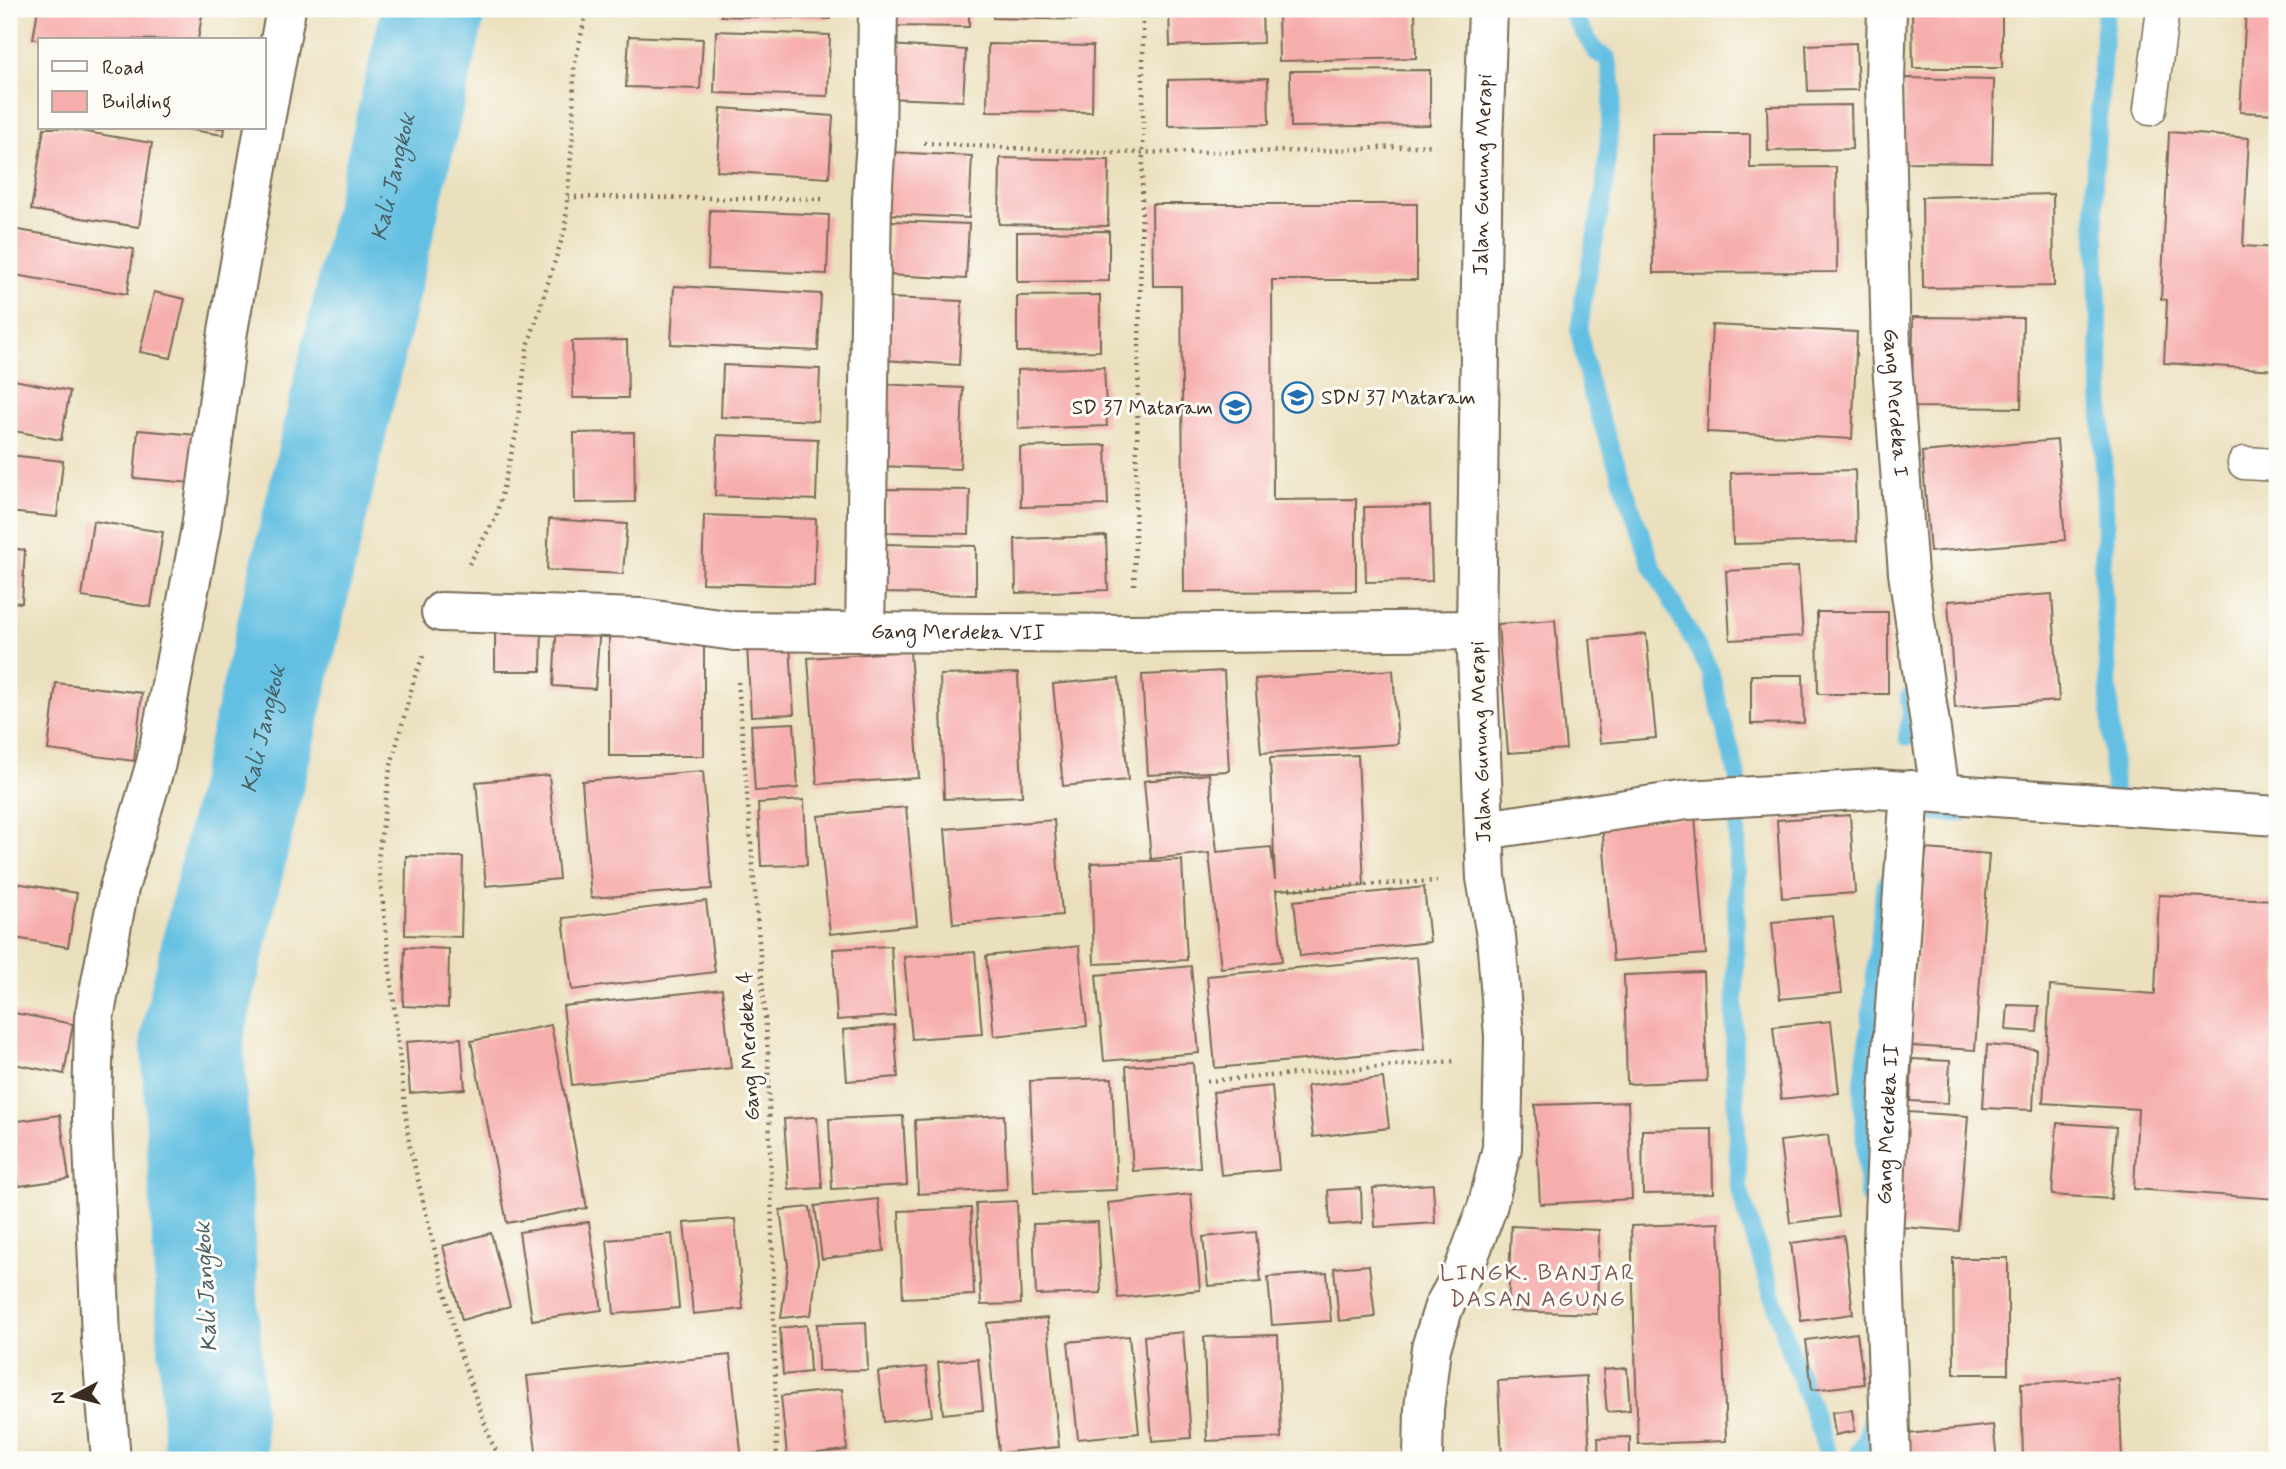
<svg xmlns="http://www.w3.org/2000/svg" width="2286" height="1469" viewBox="0 0 2286 1469" font-family="Mynerve,sans-serif">
<style>
.lines{fill:none;stroke-linecap:round;stroke-linejoin:round}
.stream{stroke:#64c0e2;stroke-width:18}
.river{stroke:#64c0e2;stroke-width:103}
.building{fill:#f6aead}
.service-casing{stroke:#796a56;stroke-width:35}
.minor-casing{stroke:#796a56;stroke-width:42}
.path{stroke:#796a56;stroke-width:4.5;stroke-dasharray:2 5;stroke-linecap:butt}
.service{stroke:#fff;stroke-width:32}
.minor{stroke:#fff;stroke-width:38}
.labels{text-anchor:middle;dominant-baseline:central;stroke-width:6;stroke-linejoin:round;paint-order:stroke}
.street-label{font-size:21px;fill:#3b2a1e;stroke:#fdfcf7}
.poi-label{font-size:21px;fill:#3b2a1e;stroke:#fdfcf7;text-anchor:start}
.water-label{font-size:23px;font-style:italic;fill:#495e63;stroke:#fdfcf7}
.neighbourhood-label{font-size:23px;letter-spacing:2px;fill:#7c5850;stroke:#fdfcf7}
</style>
<rect width="100%" height="100%" fill="#fdfcf7"/>
<filter id="ink" filterUnits="userSpaceOnUse"><feTurbulence type="fractalNoise" baseFrequency=".0143" numOctaves="2"/><feDisplacementMap in="SourceGraphic" scale="14" xChannelSelector="R" yChannelSelector="G"/><feConvolveMatrix kernelMatrix="1 2 1 2 8 2 1 2 1" color-interpolation-filters="sRGB"/></filter>
<filter id="wash" filterUnits="userSpaceOnUse"><feTurbulence type="fractalNoise" baseFrequency=".00686" numOctaves="4" result="noise"/><feDisplacementMap in="SourceGraphic" scale="28" xChannelSelector="R" yChannelSelector="G"/><feGaussianBlur stdDeviation="1.57" result="paint"/><feColorMatrix in="noise" values="0 0 0 0 0 0 0 0 0 0 0 0 0 0 0 0 0 1.4 0 .05"/><feComposite in="paint" operator="in"/></filter>
<g filter="url(#wash)">
<rect width="100%" height="100%" fill="#ebe0be"/>
<g class="lines">
<g class="stream">
<polyline points="1569,9 1596,52 1608,59 1613,87 1604,194 1585,288 1579,331 1591,392 1653,568 1710,671 1738,779 1734,1059 1739,1189 1786,1338 1830,1460"/>
<polyline points="2106,9 2094,181 2106,535 2102,565 2115,809"/>
<polyline points="1907,737 1911,714 1909,697"/>
<polyline points="1903,812 1963,813"/>
<polyline points="1868,1195 1862,1091 1885,884"/>
<polyline points="1855,1460 1867,1437 1876,1401"/>
</g>
<path class="river" id="s1" d="M216 1460 192 1037 434 9"/>
</g>
<g id="blocks">
<g class="building">
<polygon points="38,9 203,9 198,40 33,39"/>
<polygon points="721,9 830,9 830,19 721,16"/>
<polygon points="891,9 969,9 969,27 890,26"/>
<polygon points="993,9 1091,9 1090,20 993,18"/>
<polygon points="1169,9 1262,9 1263,43 1170,46"/>
<polygon points="1415,9 1416,58 1279,61 1278,11"/>
<polygon points="2246,9 2277,9 2277,114 2240,112"/>
<polygon points="1912,11 2002,12 2002,68 1913,68"/>
<polygon points="716,31 830,35 828,96 714,93"/>
<polygon points="629,36 703,39 700,89 626,87"/>
<polygon points="1856,43 1858,90 1808,91 1806,45"/>
<polygon points="988,44 1093,46 1092,112 987,111"/>
<polygon points="888,45 966,50 963,101 886,98"/>
<polygon points="1430,70 1430,125 1291,127 1290,71"/>
<polygon points="1268,78 1269,124 1168,126 1168,80"/>
<polygon points="1905,78 1994,80 1992,163 1903,162"/>
<polygon points="1851,105 1852,149 1768,151 1767,106"/>
<polygon points="721,108 833,116 829,178 717,171"/>
<polygon points="44,128 62,128 152,143 139,227 31,210"/>
<polygon points="178,128 225,128 224,135"/>
<polygon points="2169,132 2249,138 2243,246 2277,248 2277,370 2164,363 2167,300 2161,299"/>
<polygon points="1652,134 1750,134 1750,168 1836,167 1837,272 1653,273"/>
<polygon points="889,152 972,156 969,218 886,214"/>
<polygon points="1000,158 1109,160 1108,226 999,224"/>
<polygon points="2053,194 2054,286 1923,288 1922,197"/>
<polygon points="1152,204 1417,204 1417,280 1272,280 1273,500 1356,499 1356,591 1184,592 1181,286 1153,286"/>
<polygon points="710,210 829,215 827,274 708,269"/>
<polygon points="891,221 969,224 966,279 888,275"/>
<polygon points="12,229 134,249 127,294 9,274"/>
<polygon points="1109,231 1109,281 1017,282 1017,232"/>
<polygon points="674,286 821,294 818,351 671,344"/>
<polygon points="154,292 185,299 171,358 140,352"/>
<polygon points="1100,295 1100,351 1017,352 1017,296"/>
<polygon points="887,298 962,301 959,365 885,360"/>
<polygon points="1913,317 2023,318 2021,408 1912,407"/>
<polygon points="1712,325 1857,332 1852,439 1707,432"/>
<polygon points="627,340 628,398 573,398 572,341"/>
<polygon points="723,365 820,369 818,421 721,417"/>
<polygon points="1104,367 1107,426 1018,429 1017,370"/>
<polygon points="9,379 70,391 61,440 9,430"/>
<polygon points="879,384 963,388 960,469 877,466"/>
<polygon points="138,430 197,435 192,483 134,478"/>
<polygon points="634,432 635,502 575,503 574,433"/>
<polygon points="717,435 818,439 816,500 715,496"/>
<polygon points="2057,440 2065,540 1930,552 1922,452"/>
<polygon points="1106,445 1108,505 1021,507 1020,447"/>
<polygon points="9,455 63,461 57,517 9,512"/>
<polygon points="1855,470 1857,541 1733,544 1731,473"/>
<polygon points="887,489 970,490 969,534 887,532"/>
<polygon points="1430,506 1432,581 1366,582 1364,507"/>
<polygon points="704,515 816,519 814,586 702,583"/>
<polygon points="549,519 627,524 623,574 547,570"/>
<polygon points="93,521 163,532 151,607 82,597"/>
<polygon points="1106,536 1108,590 1016,593 1015,539"/>
<polygon points="884,544 976,546 976,595 883,593"/>
<polygon points="9,548 25,550 22,603 9,602"/>
<polygon points="1798,567 1803,636 1730,640 1726,571"/>
<polygon points="2052,594 2059,701 1955,708 1948,601"/>
<polygon points="1817,612 1888,612 1888,694 1818,694"/>
<polygon points="1555,620 1566,749 1508,753 1498,624"/>
<polygon points="557,622 600,626 595,689 553,686"/>
<polygon points="495,626 542,626 541,671 495,671"/>
<polygon points="609,634 704,635 704,756 609,756"/>
<polygon points="1646,634 1656,738 1600,743 1590,639"/>
<polygon points="790,643 794,714 751,716 747,646"/>
<polygon points="9,645 13,645 10,666 9,666"/>
<polygon points="910,651 919,778 817,784 808,658"/>
<polygon points="1393,670 1398,744 1261,753 1255,679"/>
<polygon points="1224,671 1229,771 1148,775 1142,675"/>
<polygon points="1018,673 1022,796 944,799 940,675"/>
<polygon points="1751,675 1803,675 1804,723 1751,724"/>
<polygon points="1119,678 1128,780 1063,786 1053,684"/>
<polygon points="56,683 142,693 134,761 48,750"/>
<polygon points="794,723 798,788 755,791 751,725"/>
<polygon points="1358,755 1364,886 1276,890 1282,961 1221,968 1209,853 1151,859 1144,781 1209,774 1217,852 1271,847 1275,880 1270,758"/>
<polygon points="703,771 712,889 591,898 582,781"/>
<polygon points="549,775 559,879 486,886 476,782"/>
<polygon points="804,800 807,865 761,866 758,803"/>
<polygon points="906,807 917,925 830,934 818,816"/>
<polygon points="1850,815 1855,893 1782,898 1777,820"/>
<polygon points="1695,817 1706,954 1613,961 1602,824"/>
<polygon points="1054,820 1062,915 953,924 945,829"/>
<polygon points="1926,849 1989,854 1975,1050 1911,1046"/>
<polygon points="406,856 463,857 461,937 405,935"/>
<polygon points="1182,860 1187,960 1094,964 1091,863"/>
<polygon points="9,882 77,893 68,947 9,937"/>
<polygon points="1424,887 1430,942 1300,956 1294,901"/>
<polygon points="2159,895 2277,900 2277,1199 2134,1189 2138,1109 2043,1103 2050,986 2155,994"/>
<polygon points="706,901 715,972 572,990 563,918"/>
<polygon points="1833,916 1842,993 1780,999 1772,922"/>
<polygon points="891,946 895,1016 837,1020 833,949"/>
<polygon points="1079,946 1087,1026 994,1036 986,956"/>
<polygon points="405,947 449,949 448,1008 403,1006"/>
<polygon points="975,952 982,1034 912,1039 904,957"/>
<polygon points="1417,957 1425,1049 1215,1068 1207,976"/>
<polygon points="1191,966 1199,1053 1104,1061 1096,975"/>
<polygon points="1703,972 1707,1081 1627,1084 1624,975"/>
<polygon points="722,989 731,1068 572,1085 563,1006"/>
<polygon points="2008,1005 2039,1006 2037,1032 2006,1030"/>
<polygon points="9,1012 73,1024 64,1074 9,1063"/>
<polygon points="1831,1021 1839,1093 1781,1099 1773,1027"/>
<polygon points="551,1025 587,1208 507,1223 471,1041"/>
<polygon points="894,1025 898,1077 847,1081 843,1030"/>
<polygon points="461,1038 465,1089 410,1093 406,1042"/>
<polygon points="1987,1045 2036,1049 2033,1110 1983,1108"/>
<polygon points="1912,1059 1950,1061 1948,1103 1910,1101"/>
<polygon points="1193,1063 1200,1167 1133,1171 1126,1066"/>
<polygon points="1112,1078 1117,1190 1034,1193 1030,1081"/>
<polygon points="1383,1078 1389,1128 1313,1137 1307,1086"/>
<polygon points="1272,1086 1279,1170 1221,1175 1213,1092"/>
<polygon points="1628,1102 1632,1199 1540,1204 1535,1105"/>
<polygon points="1908,1112 1968,1116 1959,1231 1900,1227"/>
<polygon points="60,1115 69,1179 19,1186 11,1122"/>
<polygon points="1004,1115 1007,1189 918,1194 915,1120"/>
<polygon points="903,1116 907,1185 832,1189 829,1119"/>
<polygon points="817,1117 822,1188 789,1190 784,1119"/>
<polygon points="2057,1123 2116,1127 2111,1199 2052,1195"/>
<polygon points="1712,1129 1713,1193 1643,1194 1642,1130"/>
<polygon points="1828,1135 1839,1217 1790,1223 1780,1141"/>
<polygon points="1433,1184 1435,1223 1375,1227 1373,1188"/>
<polygon points="1361,1188 1362,1223 1330,1225 1328,1190"/>
<polygon points="1191,1194 1200,1290 1118,1298 1108,1203"/>
<polygon points="878,1199 884,1251 822,1259 815,1206"/>
<polygon points="1017,1201 1021,1304 981,1305 976,1203"/>
<polygon points="810,1207 818,1262 811,1315 781,1318 788,1265 780,1210"/>
<polygon points="971,1208 974,1295 903,1298 899,1211"/>
<polygon points="735,1219 743,1309 693,1314 684,1223"/>
<polygon points="589,1222 602,1310 532,1320 519,1232"/>
<polygon points="1098,1222 1101,1293 1036,1295 1033,1224"/>
<polygon points="1719,1223 1726,1441 1638,1444 1631,1226"/>
<polygon points="1511,1226 1599,1230 1597,1314 1508,1311"/>
<polygon points="1256,1232 1261,1282 1208,1286 1203,1237"/>
<polygon points="491,1233 510,1306 462,1320 443,1246"/>
<polygon points="672,1234 679,1308 614,1314 607,1240"/>
<polygon points="1844,1236 1853,1314 1801,1321 1791,1243"/>
<polygon points="1953,1258 2008,1258 2008,1374 1954,1374"/>
<polygon points="1369,1265 1375,1317 1339,1321 1334,1268"/>
<polygon points="1327,1273 1331,1321 1272,1325 1268,1277"/>
<polygon points="1047,1318 1059,1447 999,1453 987,1323"/>
<polygon points="866,1322 868,1370 818,1371 817,1324"/>
<polygon points="807,1325 810,1372 783,1375 780,1328"/>
<polygon points="1183,1332 1191,1438 1152,1441 1144,1336"/>
<polygon points="1857,1333 1864,1384 1812,1390 1806,1340"/>
<polygon points="1278,1335 1281,1438 1207,1441 1204,1337"/>
<polygon points="1129,1336 1139,1433 1078,1439 1068,1342"/>
<polygon points="730,1355 742,1460 537,1460 527,1376"/>
<polygon points="978,1359 983,1410 943,1414 938,1362"/>
<polygon points="926,1367 932,1416 884,1422 878,1372"/>
<polygon points="1627,1368 1630,1410 1607,1412 1603,1370"/>
<polygon points="1586,1376 1590,1460 1502,1460 1498,1381"/>
<polygon points="2119,1379 2122,1460 2023,1460 2021,1383"/>
<polygon points="842,1389 847,1450 787,1456 781,1396"/>
<polygon points="1852,1410 1855,1431 1835,1435 1832,1412"/>
<polygon points="1993,1425 1997,1460 1911,1460 1908,1434"/>
<polygon points="1630,1437 1630,1460 1599,1460 1598,1438"/>
</g>
</g>
</g>
<g filter="url(#ink)">
<use href="#blocks" fill-opacity="0" stroke="#796a56" stroke-width="2"/>
<g class="lines">
<defs>
<g id="service">
<polyline points="2150,109 2163,9"/>
<polyline points="2244,463 2277,465"/>
</g>
<g id="minor">
<path id="s2" d="M1887 9 1885 81 1891 352 1908 573 1940 792"/>
<polyline points="264,126 286,9"/>
<path id="s3" d="M441 612 641 618 734 631 1132 634 1476 630"/>
<polyline points="865,633 872,199 876,140 878,9"/>
<polyline points="1484,830 1687,800 1877,789 2277,816"/>
<polyline points="111,1460 101,1338 92,1118 94,1018 119,888 156,763 201,528 228,331 264,128"/>
<path id="s4" d="M1423 1460 1424 1409 1431 1348 1444 1306 1463 1272 1487 1208 1502 1148 1504 1036 1496 936 1486 878 1476 630 1483 142 1488 9"/>
<path id="s5" d="M1891 1460 1883 1242 1889 1094 1910 790"/>
</g>
</defs>
<use href="#service" class="service-casing"/>
<use href="#minor" class="minor-casing"/>
<g class="path">
<polyline points="924,143 1102,153 1321,151 1433,145"/>
<polyline points="568,197 822,199"/>
<polyline points="469,564 496,517 516,434 527,349 565,229 573,131 574,67 587,9"/>
<polyline points="1134,585 1143,153 1143,9"/>
<polyline points="423,656 415,676 390,769 378,859 409,1143 459,1350 491,1441 501,1460"/>
<polyline points="738,682 768,1053 777,1460"/>
<polyline points="1289,889 1437,881"/>
<polyline points="1207,1081 1455,1061"/>
</g>
<use href="#service" class="service"/>
<use href="#minor" class="minor"/>
</g>
</g>
<defs>
<symbol id="school-ring" viewBox="-11 -11 22 22"><circle r="9.5" fill="#fdfcf7" stroke="#1f6fb2" stroke-width="1.5"/><path d="M0-5L7-2L0 1L-7-2ZM-4 1L0 2.5L4 1V4Q0 6-4 4Z" fill="#1f6fb2"/></symbol>
</defs>
<g fill-rule="evenodd">
<use href="#school-ring" x="1280" y="380" width="35" height="35"/>
<use href="#school-ring" x="1218" y="390" width="35" height="35"/>
</g>
<g class="labels">
<g class="street-label">
<text stroke="none"><textPath href="#s4" startOffset="1300">Jalan Gunung Merapi</textPath></text>
<text stroke="none"><textPath href="#s2" startOffset="394">Gang Merdeka I</textPath></text>
<text stroke="none"><textPath href="#s3" startOffset="518">Gang Merdeka VII</textPath></text>
<text transform="translate(1481 742) rotate(-92)">Jalan Gunung Merapi</text>
<text transform="translate(749 1046) rotate(-93)">Gang Merdeka 4</text>
<text stroke="none"><textPath href="#s5" startOffset="336">Gang Merdeka II</textPath></text>
</g>
<g class="poi-label">
<text x="1321" y="398">SDN 37 Mataram</text>
<text x="1213" y="408" text-anchor="end">SD 37 Mataram</text>
</g>
<g class="water-label">
<text stroke="none"><textPath href="#s1" startOffset="1307">Kali Jangkok</textPath></text>
<text stroke="none"><textPath href="#s1" startOffset="740">Kali Jangkok</textPath></text>
<text transform="translate(207 1287) rotate(-93)">Kali Jangkok</text>
</g>
<g class="neighbourhood-label">
<text x="1538" y="1274">LINGK. BANJAR<tspan x="1538" dy="26">DASAN AGUNG</tspan></text>
</g>
</g>
<rect width="2286" height="1469" fill="none" stroke="#fdfcf7" stroke-width="35"/>
<rect x="38" y="38" width="228" height="91" fill="#fdfcf7" stroke="#afa8a0" stroke-width="2"/>
<rect x="52" y="61" width="35" height="10" fill="#ffffff" stroke="#afa8a0" stroke-width="2"/>
<text x="102" y="74" font-size="21" fill="#3b2a1e">Road</text>
<rect x="52" y="91" width="35" height="21" fill="#f6aead" stroke="#afa8a0" stroke-width="2"/>
<text x="102" y="108" font-size="21" fill="#3b2a1e">Building</text>
<g transform="translate(74 1396) rotate(263)" stroke="#fdfcf7" stroke-width="5" paint-order="stroke">
<path d="M0-5L12 26L0 18L-12 26Z" fill="#3b2a1e"/>
<text y="-10" font-size="19" font-weight="bold" text-anchor="middle" fill="#3b2a1e">N</text>
</g>
</svg>
